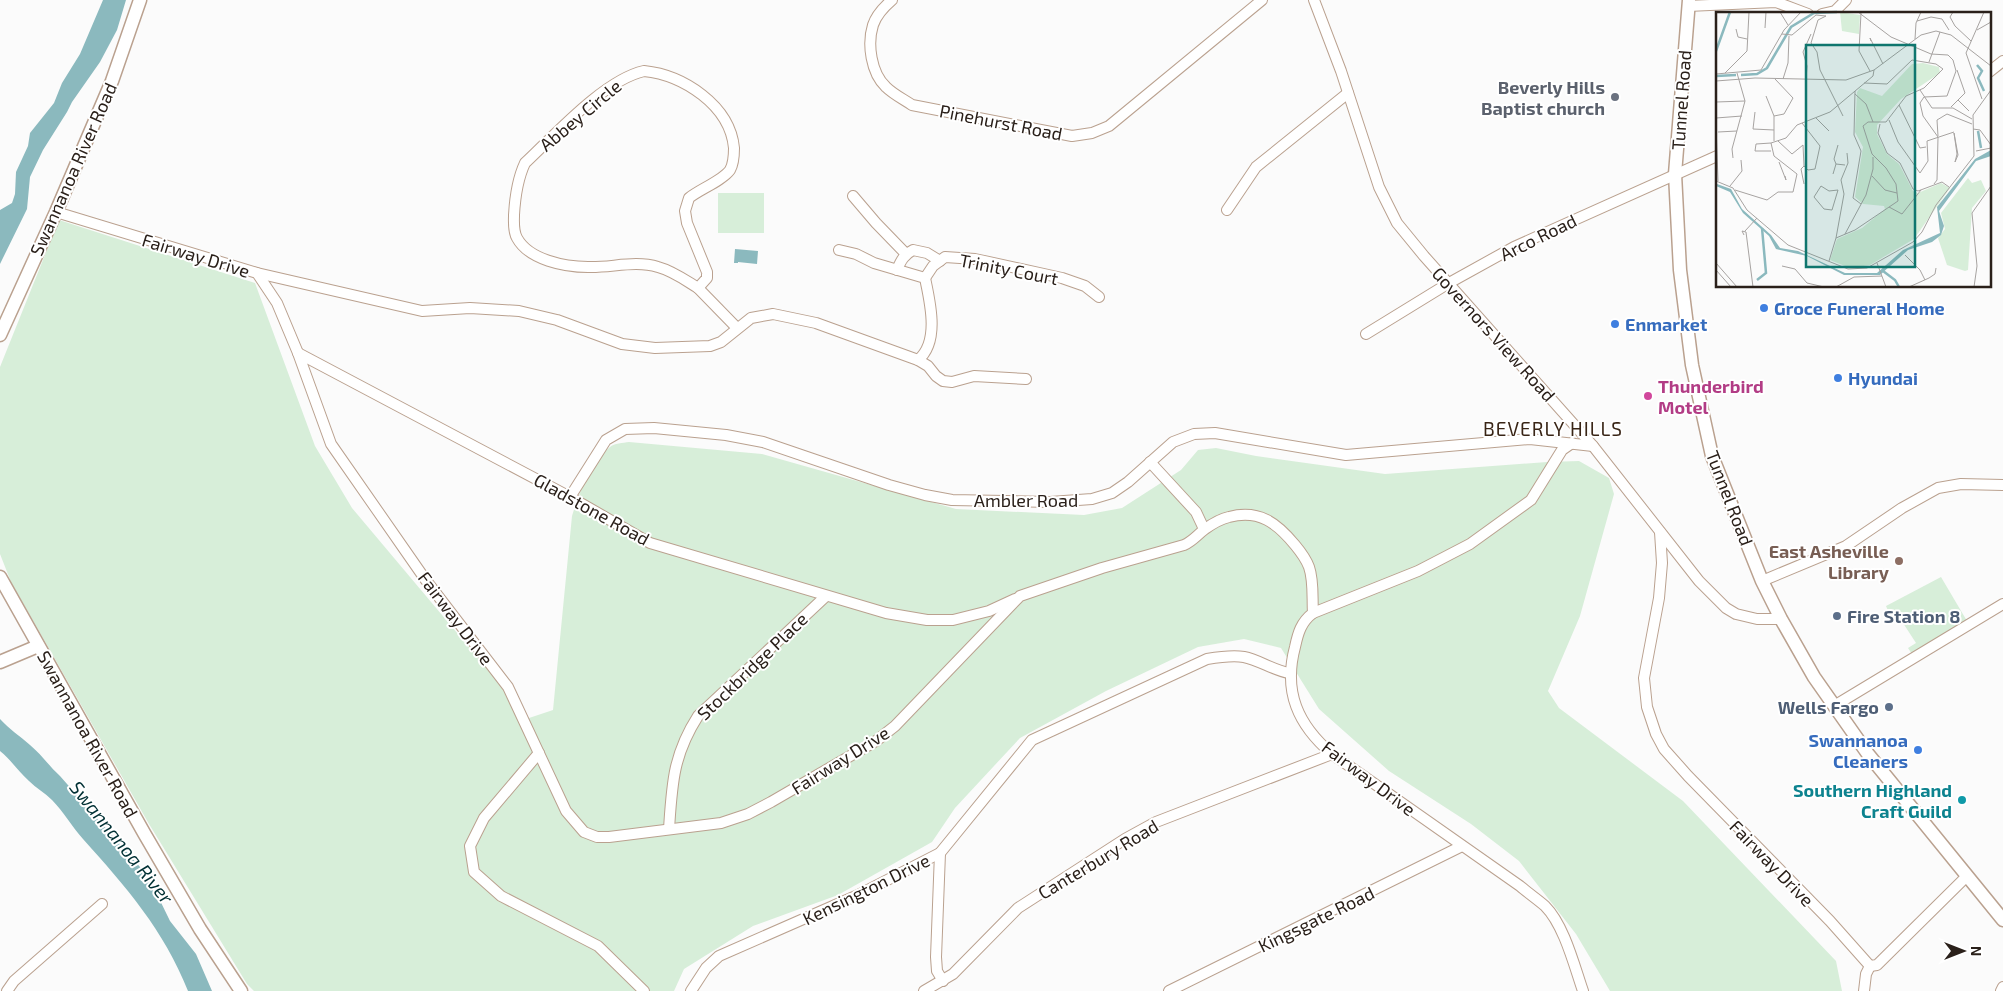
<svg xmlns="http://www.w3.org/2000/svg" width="2003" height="991" viewBox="0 0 2003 991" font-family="'Exo 2',sans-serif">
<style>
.green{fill:#d7eed9}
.water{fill:#8bb9be}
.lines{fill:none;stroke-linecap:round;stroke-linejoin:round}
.minor-casing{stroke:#baa18f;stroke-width:12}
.major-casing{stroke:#baa18f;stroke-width:15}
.minor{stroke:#fff;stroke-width:10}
.major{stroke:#fff;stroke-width:12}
.worship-dot{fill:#6b7280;stroke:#fff;stroke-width:2}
.shop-dot{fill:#3f7fe0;stroke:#fff;stroke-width:2}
.hotel-dot{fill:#d1479c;stroke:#fff;stroke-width:2}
.education-dot{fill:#8d6e63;stroke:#fff;stroke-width:2}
.service-dot{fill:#5c6f8a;stroke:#fff;stroke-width:2}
.culture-dot{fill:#0f9aa8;stroke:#fff;stroke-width:2}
.labels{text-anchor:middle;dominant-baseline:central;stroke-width:4;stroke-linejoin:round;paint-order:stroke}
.worship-label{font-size:18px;font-weight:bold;fill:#5b616d;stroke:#fff;text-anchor:end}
.street-label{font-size:18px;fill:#2a201a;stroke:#fff}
.shop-label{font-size:18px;font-weight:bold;fill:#366cbe;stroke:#fff;text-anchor:start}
.hotel-label{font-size:18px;font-weight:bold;fill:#b23c85;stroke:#fff;text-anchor:start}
.education-label{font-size:18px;font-weight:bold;fill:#785e54;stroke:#fff;text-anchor:end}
.service-label{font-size:18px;font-weight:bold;fill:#4e5e75;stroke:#fff;text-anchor:start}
.culture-label{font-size:18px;font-weight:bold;fill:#0d838f;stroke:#fff;text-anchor:end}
.neighbourhood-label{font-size:19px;letter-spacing:1px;fill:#392516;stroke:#fff}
.water-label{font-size:19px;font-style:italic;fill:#003034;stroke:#fff}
.inset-river{fill:none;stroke:#8bb9be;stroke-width:2.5}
.inset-road{fill:none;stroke:#a7a3a1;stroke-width:1}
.view{fill:#0f766e;fill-opacity:0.15;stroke:#0f766e;stroke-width:2.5}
.inset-edge{fill:none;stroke:#2a201a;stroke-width:2.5}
</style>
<rect width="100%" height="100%" fill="#fbfbfb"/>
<g class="green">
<rect x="718" y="193" width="46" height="40"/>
<path d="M59 220 255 283 315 446 352 508 500 684 520 721 553 710 572 516C579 493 590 464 610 447 614 443 623 443 629 442L762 454 956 509 1084 515 1122 508 1181 470 1198 450 1216 448 1256 456 1385 474 1547 462 1579 461 1609 478 1614 494 1580 616 1548 691 1559 708 1683 801 1836 961 1842 991H1610L1576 934 1519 861 1471 824 1389 771 1319 709 1281 648 1244 639 1198 647 1106 691 1020 738 955 808 932 842 838 895 753 926 684 969 674 991H254L247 984 149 824 11 582 0 554V367Z"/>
<polygon points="1941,577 1967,621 1912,654 1908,648 1916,643 1903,623 1889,613 1886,606"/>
</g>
<g class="water">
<polygon points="103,0 126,0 117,30 100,62 72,102 67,112 43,150 30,177 27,209 0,264 0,210 12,203 15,194 16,172 28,146 30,133 54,103 62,83 80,54"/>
<polygon points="735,249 758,251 757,264 738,262 738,263 734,263"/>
<path d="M0 719C9 729 20 736 30 745 41 754 49 766 60 776L140 867 151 882 170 921 196 954 212 991H188C164 930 126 887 83 839 72 827 64 812 52 800 45 793 36 788 29 781 18 771 11 760 0 751Z"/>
</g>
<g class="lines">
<defs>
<g id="minor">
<path d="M892 0C885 6 876 16 873 25 867 44 871 73 886 87 893 94 903 99 912 105L1072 136 1092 133 1109 126 1262 0"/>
<polyline points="1314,0 1341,71 1379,187 1397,223 1424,256 1593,446 1699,581 1726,608 1736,614 1757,619 1781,619"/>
<polyline points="1688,6 1776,2 1808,14"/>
<polyline points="1822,14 1835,11 1846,0"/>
<path d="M644 71C683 75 730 105 734 148 734 155 734 163 730 170 722 181 700 189 689 198L685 211 687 223 707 272V278L698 288C685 280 673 271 658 267 635 260 611 268 588 267 565 267 529 260 517 238 513 231 514 222 514 215 515 197 517 180 525 163 555 135 604 80 644 71Z"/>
<polyline points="1989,72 2003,61"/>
<polyline points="853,196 876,223 906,254"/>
<polyline points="1227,210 1256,167 1348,93"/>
<path d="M56 212 257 273 277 303 298 353 331 444 425 579 508 687 566 811 584 832 597 837H609L721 823 748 814 771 802 876 741 895 726 1020 596 1102 568 1184 545C1193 541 1197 535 1205 529 1212 524 1220 519 1229 517 1259 509 1277 523 1295 545 1300 551 1306 559 1309 567 1314 581 1312 599 1313 613 1301 622 1298 633 1295 647 1283 692 1298 725 1332 754L1520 886C1528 893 1537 899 1545 906 1564 925 1574 965 1583 991"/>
<path d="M839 250 856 254 874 263 925 278C930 302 940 342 918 360"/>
<path d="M897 270C901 260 904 255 913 250L927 253 940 261"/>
<polyline points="257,273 422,311 470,308 519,311 557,320 622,344 655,348 710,346 721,342 751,318 773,314 816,323 918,360 928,366 936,376 943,381 952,382 974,376 1026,379"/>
<polyline points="925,278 933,266 945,257 975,259 1062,278 1085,286 1099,297"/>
<polyline points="698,288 737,328"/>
<polyline points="1366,334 1449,283 1514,247 1717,156"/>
<polyline points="298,353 570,497 650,543 886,613 927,620 953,620 989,611 1015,599"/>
<polyline points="1150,462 1196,512 1204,529"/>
<polyline points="570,497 606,440 625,429 654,428 726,435 763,442 889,485 925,495 952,500 1050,502 1092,499 1112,493 1128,482 1173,442 1194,434 1215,433 1346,455 1530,439 1593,446"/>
<polyline points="1660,532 1662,563 1659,598 1644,678 1647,707 1656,734 1664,749 1688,776 1830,921 1870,966 1866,974 1864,991"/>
<polyline points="1762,581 1846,546 1902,508 1938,488 1961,484 2003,485"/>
<polyline points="1313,613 1418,571 1470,544 1531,500 1562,450 1572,443"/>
<polyline points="1834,706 2003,604"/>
<polyline points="539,753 484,818 470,846 474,872 501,896 598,946 644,991"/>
<path d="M669 829C672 784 673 755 698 716L826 596"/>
<polyline points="940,853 936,957 937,971 943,981"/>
<polyline points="1870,966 1877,965 1967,876"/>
<polyline points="7,991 14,981 102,904"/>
<path d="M691 991 706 968 719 956 858 895 940 853 1032 740 1207 659C1219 657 1232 655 1244 657 1259 660 1273 670 1289 673"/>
<polyline points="924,991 953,974 1018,908 1125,839 1156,822 1332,754"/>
<polyline points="1169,991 1462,846"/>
<polyline points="2001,991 2003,987"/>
</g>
<g id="major">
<polyline points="1689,0 1675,174 1680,270 1692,365 1712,456 1762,581 1781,619 1814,677 1868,754 2003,920"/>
<polyline points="0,335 56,212 112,81 140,0"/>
<polyline points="0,577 144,833 200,929 241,991"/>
<polyline points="0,662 38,646"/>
</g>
</defs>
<use href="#minor" class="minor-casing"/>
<use href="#major" class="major-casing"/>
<use href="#minor" class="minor"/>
<use href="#major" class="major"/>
</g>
<circle class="worship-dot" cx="1615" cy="97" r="5"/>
<g class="shop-dot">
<circle cx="1764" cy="308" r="5"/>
<circle cx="1615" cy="324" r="5"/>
<circle cx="1838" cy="378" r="5"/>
<circle cx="1918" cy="750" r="5"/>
</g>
<circle class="hotel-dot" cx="1648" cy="396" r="5"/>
<circle class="education-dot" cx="1899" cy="561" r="5"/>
<g class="service-dot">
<circle cx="1837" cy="616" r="5"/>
<circle cx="1889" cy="707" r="5"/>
</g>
<circle class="culture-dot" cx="1962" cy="800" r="5"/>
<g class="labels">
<g class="worship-label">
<text x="1605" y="87">Beverly Hills<tspan x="1605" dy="21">Baptist church</tspan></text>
</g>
<g class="street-label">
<text transform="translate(1681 100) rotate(-86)">Tunnel Road</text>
<text transform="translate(580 115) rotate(-40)">Abbey Circle</text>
<text transform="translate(1001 122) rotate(11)">Pinehurst Road</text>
<text transform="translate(73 169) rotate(-66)">Swannanoa River Road</text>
<text transform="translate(1538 237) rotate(-26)">Arco Road</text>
<text transform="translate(196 255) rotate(17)">Fairway Drive</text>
<text transform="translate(1009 269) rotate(11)">Trinity Court</text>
<text transform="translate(1494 334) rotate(48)">Governors View Road</text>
<text transform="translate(1730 498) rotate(69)">Tunnel Road</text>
<text x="1026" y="500">Ambler Road</text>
<text transform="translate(592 509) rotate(29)">Gladstone Road</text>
<text transform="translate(456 618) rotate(53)">Fairway Drive</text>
<text transform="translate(752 666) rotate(-44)">Stockbridge Place</text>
<text transform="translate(88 734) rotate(61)">Swannanoa River Road</text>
<text transform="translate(840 760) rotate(-32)">Fairway Drive</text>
<text transform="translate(1369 778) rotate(37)">Fairway Drive</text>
<text transform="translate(1098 859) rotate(-31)">Canterbury Road</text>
<text transform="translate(1772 863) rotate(46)">Fairway Drive</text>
<text transform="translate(866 889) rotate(-26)">Kensington Drive</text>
<text transform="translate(1316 919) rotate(-26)">Kingsgate Road</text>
</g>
<g class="shop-label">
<text x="1774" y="308">Groce Funeral Home</text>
<text x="1625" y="324">Enmarket</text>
<text x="1848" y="378">Hyundai</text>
<text x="1908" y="740" text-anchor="end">Swannanoa<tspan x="1908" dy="21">Cleaners</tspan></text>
</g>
<g class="hotel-label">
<text x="1658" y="386">Thunderbird<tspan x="1658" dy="21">Motel</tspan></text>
</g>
<g class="education-label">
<text x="1889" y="551">East Asheville<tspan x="1889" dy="21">Library</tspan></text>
</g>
<g class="service-label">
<text x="1847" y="616">Fire Station 8</text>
<text x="1879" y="707" text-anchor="end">Wells Fargo</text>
</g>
<g class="culture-label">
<text x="1952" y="790">Southern Highland<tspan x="1952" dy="21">Craft Guild</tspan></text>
</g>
<g class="neighbourhood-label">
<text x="1553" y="428">BEVERLY HILLS</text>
</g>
<g class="water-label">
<text transform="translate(122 842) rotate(51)">Swannanoa River</text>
</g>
</g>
<g transform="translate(1716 12)">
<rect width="275" height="275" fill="#fbfbfb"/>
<path d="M124 0 144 3 143 22 126 19ZM207 51 223 55 224 61 185 87 161 113V122L171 142 183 152 197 179 202 181 225 171 234 176 198 227 154 253 134 256 114 248 121 227 146 216 169 197 168 194 147 192 139 185 147 135 139 120 141 80 144 76 166 84 196 52ZM252 166 256 171 265 168 270 179 256 196 252 258 249 259 231 253 222 226 229 217 225 201Z" fill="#d7eed9"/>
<path d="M275 138V144L260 149 223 199 228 214 225 223 216 230 192 238 164 263H128L91 244 60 237 53 224 27 201 14 180 0 174 1 172 15 177 26 197 55 223 64 236 82 239 129 261H161L187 238 224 221 221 195 259 147Z" fill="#8bb9be"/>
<path class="inset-river" d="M0 39 14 0M261 53 266 59 262 66 268 79M25 63 41 62 51 56 75 15 98 1 121 0M0 64 20 63M262 119 265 136M167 259 179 268 183 275M41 268 50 261 46 216"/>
<path class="inset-road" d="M64 0 72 13M142 0 175 25 215 42 232 43 237 48 240 59 231 84 208 85 204 91 207 104 222 125 221 168 218 172M237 0 234 5 239 14 255 29M145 1 143 39 154 59M201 9 215 5 226 7 233 18M49 16 50 0M20 17 22 25 31 27M261 18 275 10M66 22 76 23 100 3 110 4 102 8 95 31 101 40 104 58 127 104M199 27 200 11 205 0M155 29 154 26 167 52M213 50 224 20M9 61 31 39 33 0M0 62 45 58 68 18 85 0M67 67 72 51 73 24M90 68 91 54 87 40 95 22M0 69 39 66 130 68 158 58 205 23 220 19 235 23 275 54M204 78 216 96H237L256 107M139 79 138 123 145 139 137 186 145 192M139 82 150 92 157 110M50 84 58 104V129M266 87 250 41 268 0M242 88 253 99M0 90 29 89M183 93 204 136 210 135M235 95 249 81 241 58M39 100 37 117 58 118M58 104 68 102 77 86 59 67M0 106 26 104M100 106 113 119M173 108 182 130 204 161 212 149 211 129 238 120M164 112 162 121 171 141 184 151 197 177 202 179 226 170 233 175M0 113 2 169M257 117 264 118 275 133M2 120 21 119M238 121 242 143 239 150 241 142ZM222 124 221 108 231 102 256 112M62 129 76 142 87 133 88 154 92 158 99 157 104 134 86 111M39 139 40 132 55 131M39 139H55M260 139 275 136M17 146 16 137 29 89 21 61M63 150 70 168 69 164M120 152 118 147 122 133M88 154 85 157 88 172M117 162 120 152 129 153M156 164 169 178 181 181M0 169 17 176 31 198 72 233 132 257 151 256 197 230 206 220 220 193 258 144 257 103 275 78M14 174 26 159 25 148M105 174 113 179 122 178 116 198 108 197 98 185ZM19 178 51 188 62 180H77L81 162 58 144 55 131 70 126 81 113 114 100 157 64 158 58M173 195 186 202 205 178M29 219 41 206M129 222 150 183 157 157V145M28 223 26 219 30 220 37 275M120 226 128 182 125 168 132 151 131 141M189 243 204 258 209 268M113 249 120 226 139 218 182 189 180 172 170 156 156 142 147 114 152 110H170L190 84 208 76 227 57 220 52 196 48 171 72 148 71M0 251 21 275M161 251 170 275M66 254 79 257 91 271 108 275M0 258 15 275M120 275 138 265 166 264M193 275 213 266 219 262 220 256M258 275 261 254 256 201 275 174"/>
<path class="view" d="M90 33H199V255H90Z"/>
<rect width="275" height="275" class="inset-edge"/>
</g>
<g transform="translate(1963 951) rotate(90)" stroke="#ffffff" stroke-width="4" paint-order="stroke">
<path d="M0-4L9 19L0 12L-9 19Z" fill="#2a201a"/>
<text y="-8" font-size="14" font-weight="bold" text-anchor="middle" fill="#2a201a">N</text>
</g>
</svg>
